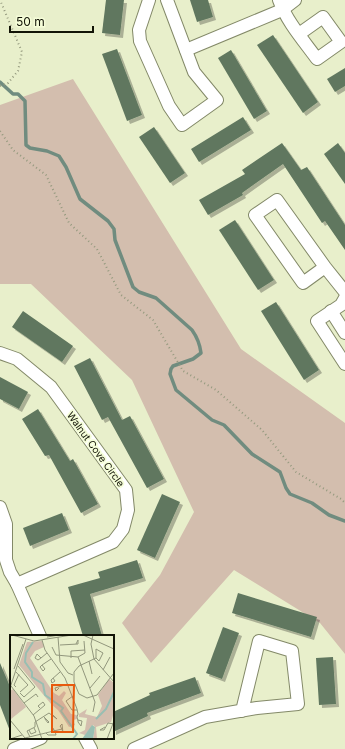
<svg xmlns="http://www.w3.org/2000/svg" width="345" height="749" viewBox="0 0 345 749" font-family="Inter,sans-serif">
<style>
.green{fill:#d3beae}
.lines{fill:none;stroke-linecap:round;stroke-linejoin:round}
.stream{stroke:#708c7f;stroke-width:3.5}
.building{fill:#60775f;filter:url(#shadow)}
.minor-casing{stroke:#838968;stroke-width:14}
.path{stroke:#94997e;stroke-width:2;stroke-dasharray:1 3;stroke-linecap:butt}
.minor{stroke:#fff;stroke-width:12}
.labels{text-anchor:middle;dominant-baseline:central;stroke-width:3.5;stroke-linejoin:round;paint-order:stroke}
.street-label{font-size:10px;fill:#121407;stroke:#f5fdd8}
.inset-river{fill:none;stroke:#98bfb2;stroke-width:2}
.inset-road{fill:none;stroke:#92977d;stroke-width:1}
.view{fill:#e8590c;fill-opacity:0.15;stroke:#e8590c;stroke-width:2}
.inset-edge{fill:none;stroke:#121407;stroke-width:2}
</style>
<defs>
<filter id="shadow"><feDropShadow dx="3" dy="3" stdDeviation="0" flood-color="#0004"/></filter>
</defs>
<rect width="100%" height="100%" fill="#e8efcb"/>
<polygon class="green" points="73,79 241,349 345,423 345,654 320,623 234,570 151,663 122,623 160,575 194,512 132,380 31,284 0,284 0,105"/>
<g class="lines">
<path class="stream" d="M0 82 13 94H18L25 101 26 145 30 148 47 151 59 156 66 167 80 199 108 221 114 229 115 240 133 287 139 292 156 298 192 330C197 337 200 345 201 353L193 359 173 366 171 369 170 374 176 390 212 420 224 425 252 454 280 472 286 488 290 494 312 503 329 515 345 521"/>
</g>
<g class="building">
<polygon points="106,0 124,0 120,35 102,33"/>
<polygon points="190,0 208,0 213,17 197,22"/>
<polygon points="273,35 318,102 303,113 257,45"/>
<polygon points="117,49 142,115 127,121 102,54"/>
<polygon points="231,50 267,111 254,119 218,58"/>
<polygon points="345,68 345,86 335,92 327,79"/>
<polygon points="243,117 251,130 199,162 191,149"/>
<polygon points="154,127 185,173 170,183 139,137"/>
<polygon points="282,143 301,170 307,167 345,225 345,250 325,221 322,223 283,164 242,193 243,195 208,215 199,200 245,174 242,170"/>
<polygon points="338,143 345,153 345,184 324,154"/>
<polygon points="235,220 274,280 258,290 219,230"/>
<polygon points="276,302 319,370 304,380 261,311"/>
<polygon points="23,311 73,346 62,362 12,327"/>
<polygon points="90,358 122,420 130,416 164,479 147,488 108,417 102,420 74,366"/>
<polygon points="0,377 28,392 19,409 0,399"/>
<polygon points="38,409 70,461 73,459 98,504 81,513 49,455 45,456 22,419"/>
<polygon points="162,494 180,502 155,558 137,550"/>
<polygon points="62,513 69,530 30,546 23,528"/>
<polygon points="137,560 143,578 90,594 102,636 83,636 68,587 100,578 98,572"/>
<polygon points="238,593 317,617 311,637 232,613"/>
<polygon points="223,627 239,633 222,679 206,673"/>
<polygon points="333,657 336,704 319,705 316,658"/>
<polygon points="0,663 11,689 10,731 0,705"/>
<polygon points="195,677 201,693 147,713 148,716 113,732 113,712 150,695 149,693"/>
</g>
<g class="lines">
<defs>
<g id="minor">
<polyline points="149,0 139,30 140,41 169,106 182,125 217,100 194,72 167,0"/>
<path d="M279 0C287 22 304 41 317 59L341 42 323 17 299 34"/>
<polyline points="186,50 282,10 295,0"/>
<polyline points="325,267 303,283 255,215 277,200 325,267 345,292"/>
<polyline points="345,298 341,305 317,321 345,364"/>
<polyline points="331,311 345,333"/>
<polyline points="0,353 17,359 51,387 126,490 128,510 123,529 113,542 17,584"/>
<polyline points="0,507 6,524 6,560 10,572 17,584 40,636"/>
<polyline points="85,738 91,749"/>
<polyline points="14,749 41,738"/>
<polyline points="134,749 205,717 257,708 298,704 292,651 259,641 242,711"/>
</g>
</defs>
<use href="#minor" class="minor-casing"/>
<g class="path">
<polyline points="0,86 8,83 18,71 22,52 0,0"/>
<polyline points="0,131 13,150 46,175 69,223 97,249 121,295 153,320 183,371 216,390 262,430 296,472 341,499 345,503"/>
</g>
<use href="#minor" class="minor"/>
</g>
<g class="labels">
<g class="street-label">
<text transform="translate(96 449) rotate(54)">Walnut Cove Circle</text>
</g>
</g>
<g transform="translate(10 635)">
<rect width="104" height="104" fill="#e8efcb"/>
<path d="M32 6 34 12 25 16 20 23 44 58 49 61 54 56 56 58 52 65 61 79 67 80V84L63 85 65 90 59 92 48 75 41 69 9 30 17 7ZM99 44 104 48V77L101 87 86 92 87 104H83L85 92 83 90 75 100 69 98 75 95 77 83 69 82V79L77 74 75 79 87 82 92 71 88 60ZM3 54 16 72 1 84 0 56Z" fill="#d3beae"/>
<path d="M82 90 85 92 83 104H72Z" fill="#98bfb2"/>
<path class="inset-river" d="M23 7 16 18 15 27 22 37V42L33 49 35 60 53 73 51 76 67 99 63 104M86 84 96 74 104 57"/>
<path class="inset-road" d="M2 0 24 6 62 0M73 0 104 14M83 0 81 9 84 24 104 47M37 2 49 0M48 2 50 27 58 38 63 40M32 5 35 15 55 43 67 74 68 79 67 82 68 86V87L71 91 72 86 68 85M50 10 68 9V5L66 9M42 12 46 20 68 22 75 18 74 6M68 22 85 67 83 77M31 23 27 19 25 23 28 25 31 23 37 18M61 23V16L75 15M86 23V14L93 18 89 26 86 23 69 31 64 37V47L69 59 77 63 87 60 104 38M79 26 82 39M32 30 35 34 33 36 30 32 32 30 41 24M8 31 25 52 14 62 10 58M4 34 13 9M93 35 100 22M6 37 18 50 10 57M43 43 45 46 42 48 41 45 50 37M1 51 24 81 32 104M6 52 4 50 9 39M0 53 16 4M49 53 46 56 45 53 58 49M80 53 90 41M63 61 56 66 62 75H67M14 68 26 59 28 62M23 80 35 70 33 67 28 71 30 73M34 82 35 83V84L38 88 39 87 35 83M0 85 15 103 52 94 53 98 52 89 50 91 52 94M95 92 90 95H94L98 88 104 89M19 95 21 99 26 97 24 93M36 98 38 100H46L45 96 44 95 43 93 42 94 44 95M20 102 17 96 25 92V87L39 78 47 84 43 80M0 104 12 100M97 104 104 86"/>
<path class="view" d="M42 50H64L63 97H42Z"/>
<rect width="104" height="104" class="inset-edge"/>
</g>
<path d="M10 26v6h83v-6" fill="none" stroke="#121407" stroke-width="2"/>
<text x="16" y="26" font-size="12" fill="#121407" stroke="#f5fdd8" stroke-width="3" paint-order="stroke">50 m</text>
</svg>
